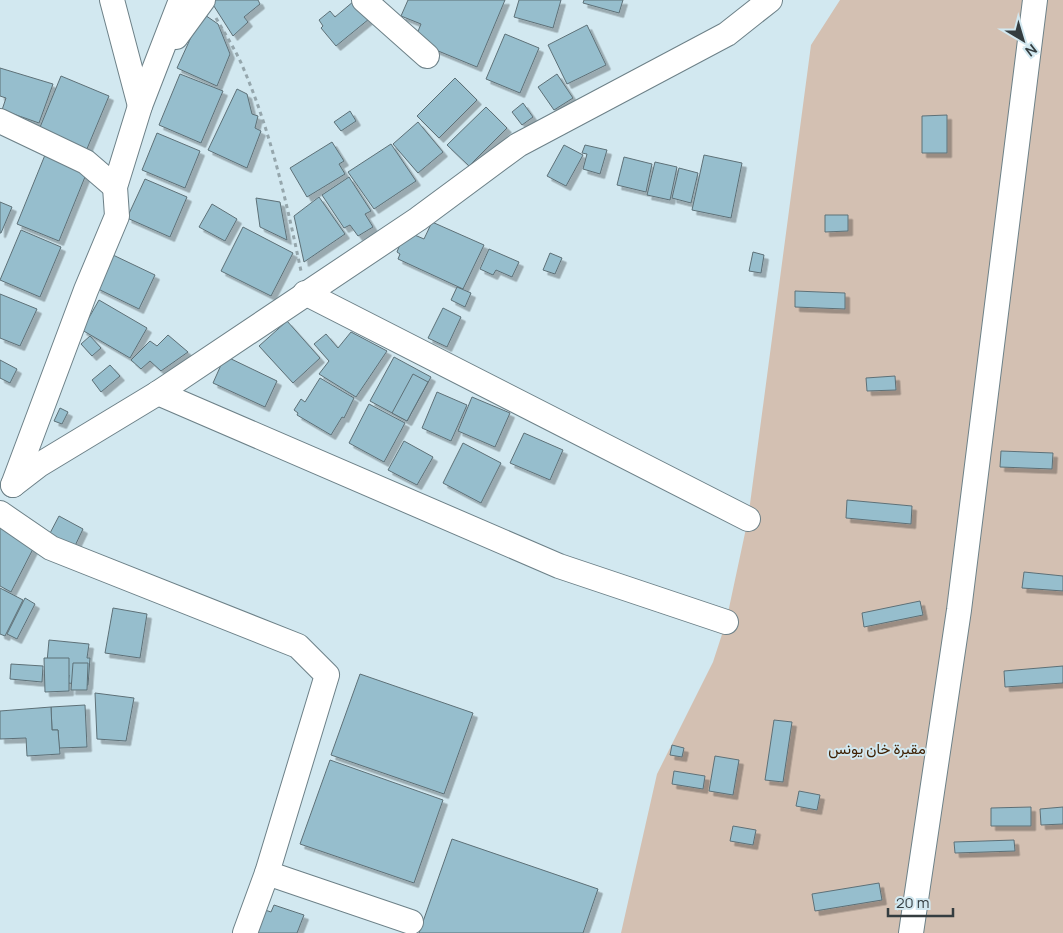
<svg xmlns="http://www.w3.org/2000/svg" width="1063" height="933" viewBox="0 0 1063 933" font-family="Manrope,Vazirmatn,sans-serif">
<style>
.green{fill:#d3c0b2}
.building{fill:#96becd;stroke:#5d7077;filter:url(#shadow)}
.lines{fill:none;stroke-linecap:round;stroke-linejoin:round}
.minor-casing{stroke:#6d8188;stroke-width:26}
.path{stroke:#95a6ac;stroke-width:3;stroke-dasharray:4 4;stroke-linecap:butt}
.minor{stroke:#fff;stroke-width:24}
.labels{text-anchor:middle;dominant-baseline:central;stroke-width:4;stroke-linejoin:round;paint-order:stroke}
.park-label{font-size:15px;fill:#3f2103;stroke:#d2e8f0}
</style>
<defs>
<filter id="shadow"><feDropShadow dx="4.5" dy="4.5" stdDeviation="0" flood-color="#0004"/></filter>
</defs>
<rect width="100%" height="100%" fill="#d2e8f0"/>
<polygon class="green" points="840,0 1063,0 1063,933 621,933 657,774 713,662 726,622 748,519 811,45"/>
<g class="building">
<polygon points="214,0 258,0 260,4 244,17 248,22 233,36 212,3"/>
<polygon points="408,0 505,0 477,67 414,41 421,24 401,16"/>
<polygon points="519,0 561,0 553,28 514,17"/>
<polygon points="584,0 623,0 619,13 583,3"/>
<polygon points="354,1 369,19 336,46 321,28 323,26 319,20 330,11 335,17"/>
<polygon points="202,13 218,24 230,54 217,86 177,68"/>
<polygon points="587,25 606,65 567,84 548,45"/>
<polygon points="505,34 539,48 520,93 486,79"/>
<polygon points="0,68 53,84 39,123 2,110 6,98 0,96"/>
<polygon points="180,74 223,91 201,143 159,125"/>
<polygon points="557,74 573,98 554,110 538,87"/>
<polygon points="61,76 109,96 84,156 36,137"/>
<polygon points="455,78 477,100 439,138 417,116"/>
<polygon points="237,89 247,94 252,114 258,116 255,128 261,131 247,168 208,150"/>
<polygon points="523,103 533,117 522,125 512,112"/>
<polygon points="486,107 507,128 469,166 447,145"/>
<polygon points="350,111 356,121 341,131 334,122"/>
<polygon points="947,115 947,153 922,153 922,116"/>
<polygon points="418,122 443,152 418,173 393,144"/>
<polygon points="157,133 200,151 185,188 142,170"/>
<polygon points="332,142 344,161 339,164 345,174 307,197 290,168"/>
<polygon points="391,144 416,181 374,209 348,172"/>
<polygon points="564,145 583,155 566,186 547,176"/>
<polygon points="585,145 607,150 600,174 583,169 587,154 582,153"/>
<polygon points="45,155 87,172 59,241 17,224"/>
<polygon points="704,155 742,163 731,218 692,210"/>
<polygon points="624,157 652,164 646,192 617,185"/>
<polygon points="655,162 677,167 670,200 647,195"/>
<polygon points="679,168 698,173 691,203 672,198"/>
<polygon points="349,177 371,211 365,214 373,227 358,236 350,225 344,228 322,195"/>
<polygon points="145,179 187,197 170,237 127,218"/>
<polygon points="319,197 345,234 304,262 294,216"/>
<polygon points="256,198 280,202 287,240 260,227"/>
<polygon points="0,202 12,207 1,233 0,233"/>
<polygon points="212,204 237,219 225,241 199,227"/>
<polygon points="825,215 848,215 848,231 825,232"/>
<polygon points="432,222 484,245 463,289 398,259 400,254 397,252 402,239 410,233 424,239"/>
<polygon points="243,227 293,253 271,296 221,271"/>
<polygon points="21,230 61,247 40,297 0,280"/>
<polygon points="489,249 519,262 512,277 496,270 493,275 480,269"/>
<polygon points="753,252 764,255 761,273 749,271"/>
<polygon points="550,253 562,258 555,274 543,270"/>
<polygon points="113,255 155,275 139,309 96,288"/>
<polygon points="457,287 471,293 465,307 451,300"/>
<polygon points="795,291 845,293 845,309 795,307"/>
<polygon points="0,294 37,309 20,346 0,338"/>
<polygon points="99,300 147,328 130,358 82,330"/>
<polygon points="443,308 461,317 447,347 428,338"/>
<polygon points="287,321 320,358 293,383 259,346"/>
<polygon points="351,332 387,351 356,397 319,374 329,361 314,344 326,334 338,348"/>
<polygon points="168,335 188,352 161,371 150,361 141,369 131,360 150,341 157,346"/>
<polygon points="90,336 101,348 92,356 81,344"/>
<polygon points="225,356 277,381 265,407 213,383"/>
<polygon points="394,357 431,377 407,421 370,401"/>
<polygon points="0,360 17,369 10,383 0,378"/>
<polygon points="110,365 120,376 101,392 92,380"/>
<polygon points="413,374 428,382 407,421 392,413"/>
<polygon points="895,376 896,390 867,391 866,378"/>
<polygon points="320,378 354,398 344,418 342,417 331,435 297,415 298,413 294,410 301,399 305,402"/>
<polygon points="437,392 467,405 451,441 422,428"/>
<polygon points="472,397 510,413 495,447 458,431"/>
<polygon points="369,404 405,423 384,462 349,443"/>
<polygon points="60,408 68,412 62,424 54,421"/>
<polygon points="524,433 563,450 550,480 510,463"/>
<polygon points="404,441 433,457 417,485 388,470"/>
<polygon points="463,443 501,463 481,503 443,483"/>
<polygon points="1001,451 1053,453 1052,469 1000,467"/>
<polygon points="847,500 912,506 911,524 846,518"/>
<polygon points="59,516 83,529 73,550 48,537"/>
<polygon points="0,527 35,545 11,592 0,586"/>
<polygon points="1024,572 1063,576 1063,591 1022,588"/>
<polygon points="0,588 23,600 5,636 0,634"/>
<polygon points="25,598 35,604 17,639 7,634"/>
<polygon points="920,601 923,615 864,627 862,613"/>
<polygon points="113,608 147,614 140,658 105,653"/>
<polygon points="49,640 89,644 87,658 90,658 88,685 68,683 69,675 46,673"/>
<polygon points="44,658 69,658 69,691 45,692"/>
<polygon points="73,663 88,663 87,690 71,690"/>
<polygon points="11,664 43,666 42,682 10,679"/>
<polygon points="1063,666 1063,683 1005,687 1004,671"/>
<polygon points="360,674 473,713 444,794 331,755"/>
<polygon points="95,693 134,698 126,741 97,739"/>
<polygon points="85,705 87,747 59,748 58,730 52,730 51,707"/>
<polygon points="51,707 52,730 58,730 60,754 27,756 26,738 0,739 0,711"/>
<polygon points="774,720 792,722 783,782 765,780"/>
<polygon points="672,745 684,748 682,757 670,755"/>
<polygon points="715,756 739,760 733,795 709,791"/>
<polygon points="330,760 443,800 414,883 300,844"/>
<polygon points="674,771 705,776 703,789 672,784"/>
<polygon points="799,791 820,795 817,810 796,806"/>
<polygon points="1031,807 1031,826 991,826 991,808"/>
<polygon points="1063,807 1063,824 1041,825 1040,809"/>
<polygon points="733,826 756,830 753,845 730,841"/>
<polygon points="452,839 598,889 583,933 419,933"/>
<polygon points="1014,840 1015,851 955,853 954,842"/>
<polygon points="879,883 882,900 815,911 812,894"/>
<polygon points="274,905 304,915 297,933 257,933 265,910 271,912"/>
</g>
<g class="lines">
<defs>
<g id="minor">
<polyline points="112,0 140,106"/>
<polyline points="364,0 427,56"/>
<polyline points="176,37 203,0"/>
<polyline points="0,121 86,162 115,187"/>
<polyline points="305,293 748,519"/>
<polyline points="158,393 559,566 726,622"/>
<polyline points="13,485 39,465 158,393 418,219 518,145 727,34 770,0"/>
<polyline points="13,485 86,290 117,216 115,187 140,106 181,0"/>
<polyline points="0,513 51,548 298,646 327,675 267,873 245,933"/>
<polyline points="267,873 411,922"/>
<polyline points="911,933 959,610 1035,0"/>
</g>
</defs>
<use href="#minor" class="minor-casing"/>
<path class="path" d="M216 18C225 34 235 49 242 65 271 132 286 200 301 271"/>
<use href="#minor" class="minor"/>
</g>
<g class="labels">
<g class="park-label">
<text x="877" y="748">مقبرة خان يونس</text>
</g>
</g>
<g transform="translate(1023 40) rotate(142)" stroke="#d2e8f0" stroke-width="4" paint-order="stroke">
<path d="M0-4L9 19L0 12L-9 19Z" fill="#343d40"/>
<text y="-8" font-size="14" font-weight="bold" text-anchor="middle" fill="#343d40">N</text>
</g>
<path d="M888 908v8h65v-8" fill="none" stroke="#343d40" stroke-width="2.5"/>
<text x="896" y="908" font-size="15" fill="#343d40" stroke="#d2e8f0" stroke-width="4" paint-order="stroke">20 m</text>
</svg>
